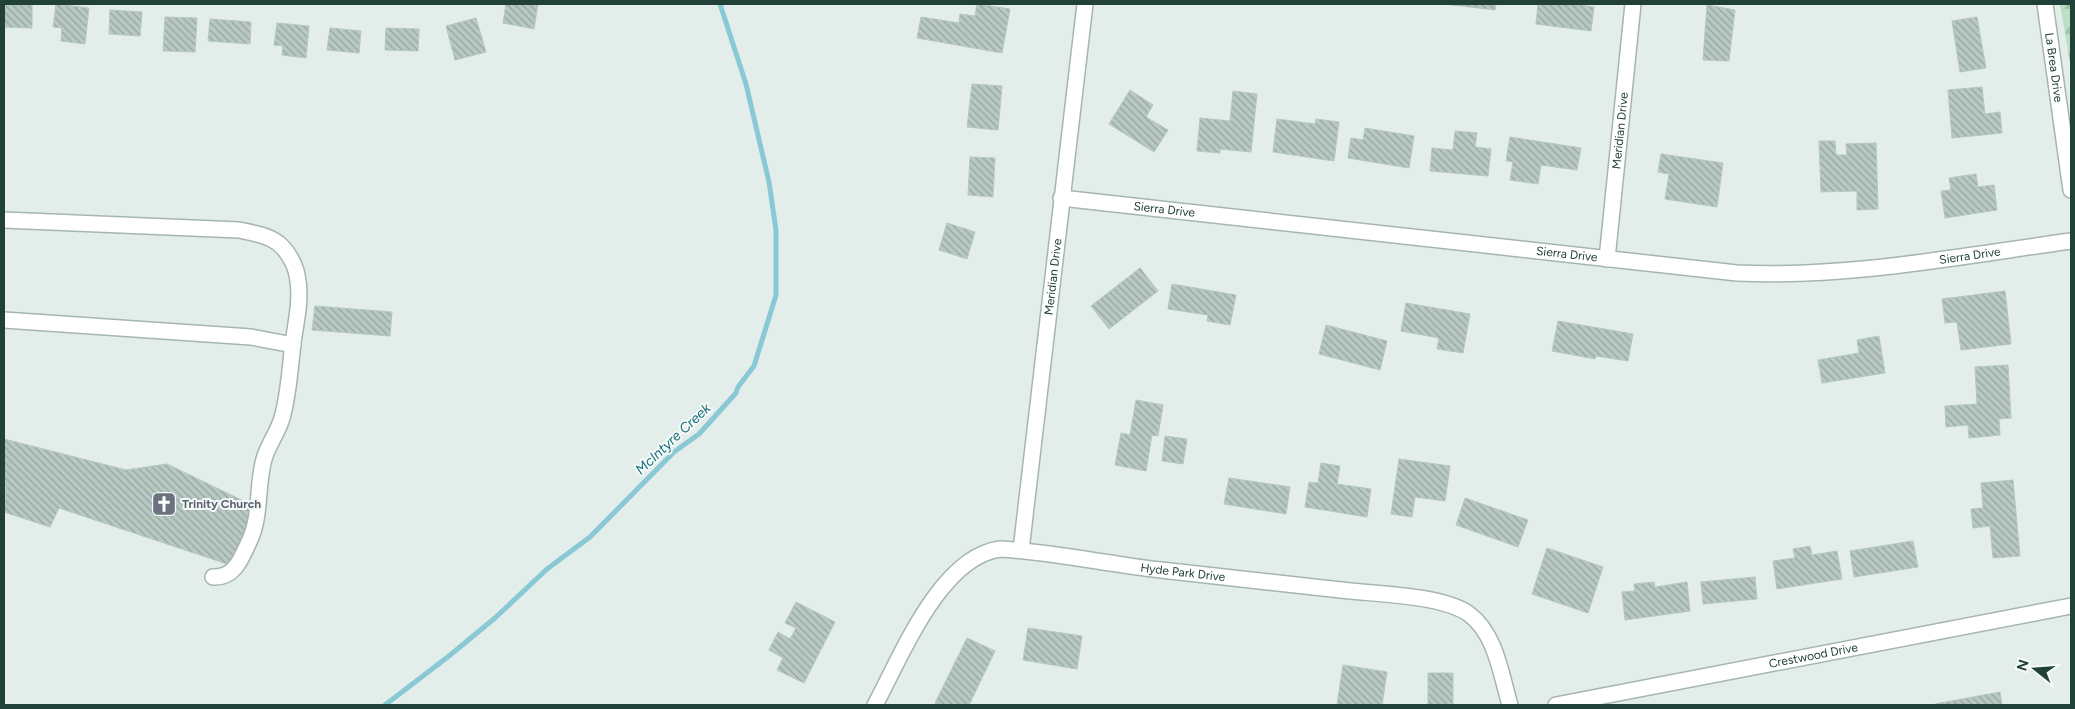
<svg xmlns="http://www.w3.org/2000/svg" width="2075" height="709" viewBox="0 0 2075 709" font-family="Figtree,sans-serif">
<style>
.forest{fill:url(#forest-firs)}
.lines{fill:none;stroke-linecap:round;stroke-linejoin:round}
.stream{stroke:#88c9d5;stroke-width:5}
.building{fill:url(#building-back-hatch);stroke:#b5c8c0}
.minor-casing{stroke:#a5b6b0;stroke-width:18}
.minor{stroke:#fff;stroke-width:15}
.labels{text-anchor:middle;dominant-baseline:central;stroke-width:4;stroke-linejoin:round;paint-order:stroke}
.street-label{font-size:12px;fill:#214038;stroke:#f4faf7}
.worship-label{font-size:12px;font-weight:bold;fill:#5b616d;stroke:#f4faf7;text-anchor:start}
.water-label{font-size:14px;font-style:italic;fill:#186e7f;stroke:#f4faf7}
</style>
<defs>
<pattern id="forest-firs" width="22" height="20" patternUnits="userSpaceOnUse" patternTransform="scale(1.25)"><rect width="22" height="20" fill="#bbe0c5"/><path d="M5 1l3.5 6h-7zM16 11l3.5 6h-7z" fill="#a0c1aa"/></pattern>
<pattern id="building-back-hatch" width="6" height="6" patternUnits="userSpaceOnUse" patternTransform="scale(1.25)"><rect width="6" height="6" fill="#b8c8c2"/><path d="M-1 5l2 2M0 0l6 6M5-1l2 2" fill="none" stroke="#95a49f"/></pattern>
</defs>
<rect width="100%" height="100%" fill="#e3ede9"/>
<polygon class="forest" points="2060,4 2071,4 2071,69"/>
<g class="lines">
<polyline class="stream" points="385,705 449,656 495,618 547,569 590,537 674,452 699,434 736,393 738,387 754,366 776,295 776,230 769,182 746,84 720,4"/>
</g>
<g class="building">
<polygon points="56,4 89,8 85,44 61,41 62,28 53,27"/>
<polygon points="506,4 538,4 534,29 503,23"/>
<polygon points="977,4 1010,9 1002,53 917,38 921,17 959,23 960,14 975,16"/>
<polygon points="1444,4 1496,4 1495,10"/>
<polygon points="1538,4 1573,4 1594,7 1591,31 1536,24"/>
<polygon points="4,5 32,5 32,28 4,27"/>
<polygon points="1707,5 1735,10 1729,61 1703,60"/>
<polygon points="110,10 142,12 140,36 109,34"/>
<polygon points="165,17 197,18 195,52 163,51"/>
<polygon points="1977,17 1986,68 1960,72 1952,21"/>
<polygon points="476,18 486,52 455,60 446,26"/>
<polygon points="210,19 251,22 250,44 208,41"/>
<polygon points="277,23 309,26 306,58 282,55 283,46 274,45"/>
<polygon points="330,28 361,31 359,53 327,50"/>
<polygon points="386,28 419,29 418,51 385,50"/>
<polygon points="972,84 1002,86 998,130 967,127"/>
<polygon points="1982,87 1985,114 2000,112 2002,133 1952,138 1948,90"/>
<polygon points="1130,90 1153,105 1146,117 1168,130 1154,152 1109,124"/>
<polygon points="1233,91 1257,94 1251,152 1220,149 1220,153 1197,151 1200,118 1230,121"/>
<polygon points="1277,119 1315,124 1316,119 1339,122 1334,161 1273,152"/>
<polygon points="1365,128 1414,136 1409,168 1348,158 1351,138 1363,140"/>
<polygon points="1455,131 1477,133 1475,147 1491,149 1488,176 1430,171 1432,148 1453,150"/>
<polygon points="1510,137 1581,148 1577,170 1541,165 1538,184 1510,180 1513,162 1506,161"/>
<polygon points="1819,141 1835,141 1836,155 1847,155 1846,144 1876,143 1878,209 1857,210 1857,191 1821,192"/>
<polygon points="1661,154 1723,163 1717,207 1665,199 1669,174 1658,172"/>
<polygon points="970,157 995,158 993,197 968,195"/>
<polygon points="1976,174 1978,187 1994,185 1997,210 1945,218 1941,191 1951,190 1949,178"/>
<polygon points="947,223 975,232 967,259 939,250"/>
<polygon points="1140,268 1158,291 1109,329 1091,306"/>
<polygon points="1172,284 1236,295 1230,325 1207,321 1208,315 1168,309"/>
<polygon points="2005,291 2011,344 1961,350 1957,322 1945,323 1942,299"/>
<polygon points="1406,303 1470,314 1463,353 1437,349 1439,338 1401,331"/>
<polygon points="315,306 392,312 390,336 312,330"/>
<polygon points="1558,321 1633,334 1628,361 1596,356 1595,359 1552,351"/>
<polygon points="1326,325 1387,341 1380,370 1319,354"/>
<polygon points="1879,336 1885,373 1822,383 1818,360 1859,353 1857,340"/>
<polygon points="2008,365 2011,418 1999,419 2000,435 1969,438 1968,425 1946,427 1945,406 1977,404 1975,367"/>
<polygon points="1136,400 1163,405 1158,436 1152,435 1146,471 1115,465 1121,433 1130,435"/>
<polygon points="1165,436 1187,439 1183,464 1162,461"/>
<polygon points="4,439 126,470 167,464 256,507 230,565 59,508 50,527 4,512 6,486 4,485"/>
<polygon points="1399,459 1450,466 1445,501 1415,497 1412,517 1391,514"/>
<polygon points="1321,463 1340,466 1337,484 1371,489 1367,517 1305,507 1309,482 1318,483"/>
<polygon points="1229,478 1290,487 1286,514 1224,504"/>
<polygon points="2013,480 2020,556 1993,558 1990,526 1973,528 1971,509 1983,508 1981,483"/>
<polygon points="1465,498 1528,520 1518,547 1456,525"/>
<polygon points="1913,541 1918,567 1854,577 1850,551"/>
<polygon points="1810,546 1812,555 1837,551 1842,579 1777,589 1773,561 1795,558 1793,549"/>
<polygon points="1547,548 1603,567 1588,613 1532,594"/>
<polygon points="1755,577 1757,599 1703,604 1701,582"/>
<polygon points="1654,582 1655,587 1687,582 1690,611 1625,620 1622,592 1635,591 1634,584"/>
<polygon points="796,602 835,622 804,683 777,670 783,658 769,650 778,632 790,639 796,628 785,623"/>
<polygon points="1028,628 1082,636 1077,669 1023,660"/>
<polygon points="967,638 995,651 969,705 940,705 935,703"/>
<polygon points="1343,665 1387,672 1382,705 1337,705"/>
<polygon points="1428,673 1453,673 1453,705 1422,705 1428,704"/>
<polygon points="2000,692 2002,705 1935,705 1935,704"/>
</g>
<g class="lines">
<defs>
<g id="minor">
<path id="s1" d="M2045 4 2071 190"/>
<path id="s2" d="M1061 198 1737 273C1849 278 1961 256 2071 241"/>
<path d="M4 220 239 230C253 233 267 235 278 243 287 250 295 264 297 275 302 297 296 322 293 343 290 368 289 393 282 418 278 432 268 445 264 459 256 488 262 517 248 544 240 562 233 578 213 577"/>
<path id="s3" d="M1607 259 1633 4"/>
<polyline points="4,320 251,337 293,345"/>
<path id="s4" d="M1021 550 1085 4"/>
<path id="s5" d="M875 705C901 657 940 557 1000 549 1054 552 1107 564 1161 570 1224 577 1287 584 1350 591 1381 594 1444 596 1469 614 1496 634 1501 675 1510 705"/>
<path id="s6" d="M1556 705 2071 606"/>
</g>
</defs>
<use href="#minor" class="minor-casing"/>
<use href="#minor" class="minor"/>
</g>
<defs>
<symbol id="church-square" viewBox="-11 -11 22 22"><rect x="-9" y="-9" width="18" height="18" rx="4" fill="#6b7280" stroke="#f4faf7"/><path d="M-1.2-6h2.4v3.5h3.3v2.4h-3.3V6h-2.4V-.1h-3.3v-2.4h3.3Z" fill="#fff"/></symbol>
</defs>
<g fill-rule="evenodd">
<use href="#church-square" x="150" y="490" width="28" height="28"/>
</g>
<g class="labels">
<g class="street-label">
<text stroke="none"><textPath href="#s1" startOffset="64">La Brea Drive</textPath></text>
<text stroke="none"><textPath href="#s3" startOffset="129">Meridian Drive</textPath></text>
<text stroke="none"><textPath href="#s2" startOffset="104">Sierra Drive</textPath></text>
<text stroke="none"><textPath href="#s2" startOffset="509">Sierra Drive</textPath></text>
<text stroke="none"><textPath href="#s2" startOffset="914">Sierra Drive</textPath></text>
<text stroke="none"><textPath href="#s4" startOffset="275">Meridian Drive</textPath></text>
<text stroke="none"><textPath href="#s5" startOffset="391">Hyde Park Drive</textPath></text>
<text stroke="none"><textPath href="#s6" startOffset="262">Crestwood Drive</textPath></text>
</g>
<g class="worship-label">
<text x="182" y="504">Trinity Church</text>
</g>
<g class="water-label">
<text transform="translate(673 439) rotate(-43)">McIntyre Creek</text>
</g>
</g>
<rect width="2075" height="709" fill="none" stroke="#214038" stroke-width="10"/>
<g transform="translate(2035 669) rotate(287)" stroke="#f4faf7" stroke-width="4" paint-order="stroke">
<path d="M0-4L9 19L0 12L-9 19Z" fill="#214038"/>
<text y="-8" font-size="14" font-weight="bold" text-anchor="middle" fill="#214038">N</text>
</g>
</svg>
